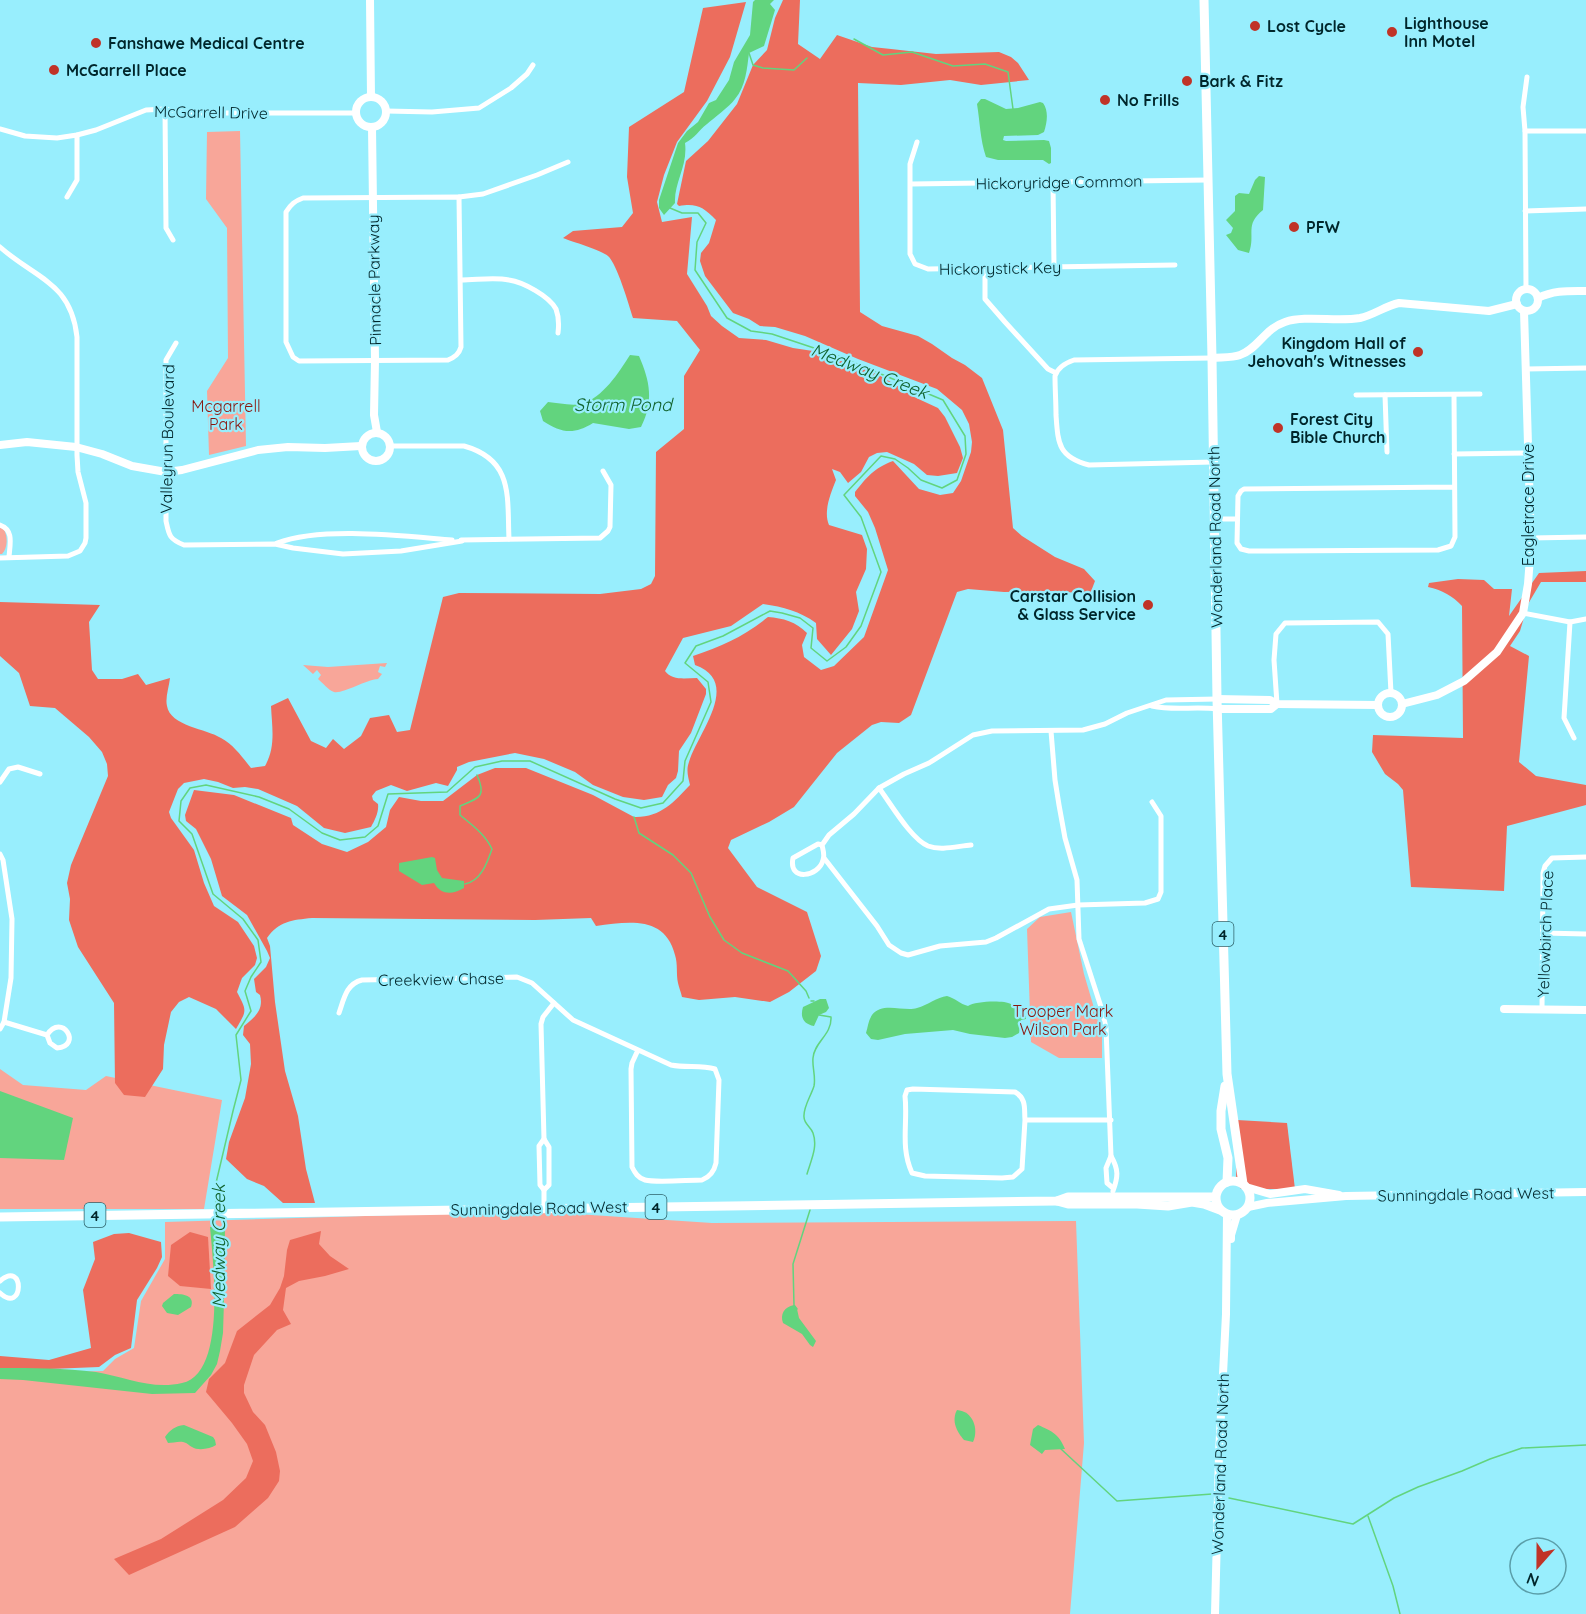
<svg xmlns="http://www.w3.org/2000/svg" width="1586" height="1614" viewBox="0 0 1586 1614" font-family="Quicksand,sans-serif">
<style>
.green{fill:#f8a699}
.forest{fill:#ec6d5d}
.water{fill:#62d47e}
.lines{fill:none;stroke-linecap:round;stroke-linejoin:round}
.stream{stroke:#62d47e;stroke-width:1.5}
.street{stroke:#fff;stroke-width:5}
.secondary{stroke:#fff;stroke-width:8}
.primary{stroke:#fff;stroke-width:9}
.poi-dot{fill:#c03327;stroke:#98eefd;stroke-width:2}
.labels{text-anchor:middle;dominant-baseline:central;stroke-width:4.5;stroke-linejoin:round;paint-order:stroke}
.shield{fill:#98eefd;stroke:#2e626a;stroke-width:1.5}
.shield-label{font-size:15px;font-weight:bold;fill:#00262b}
.poi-label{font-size:16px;font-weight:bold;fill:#00262b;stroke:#98eefd;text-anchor:start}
.street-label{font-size:16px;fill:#00262b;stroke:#98eefd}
.park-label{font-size:16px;fill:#8a160e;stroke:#98eefd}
.water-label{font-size:18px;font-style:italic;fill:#10622c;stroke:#98eefd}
</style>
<rect width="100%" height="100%" fill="#98eefd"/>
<g class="green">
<polygon points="240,131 246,446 209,455 207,391 228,358 227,228 206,199 207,132"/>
<path d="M0 528H3C8 535 8 548 2 554H0Z"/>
<path d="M387 663 385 667 380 666 378 672 382 674 378 679C365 680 343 694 334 692 328 690 323 683 318 679L321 675 317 670 313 674 303 665 328 667Z"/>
<polygon points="1071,912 1084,974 1102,1035 1102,1058 1059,1058 1031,1042 1027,929 1040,917"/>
<polygon points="0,1069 23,1085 86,1090 106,1076 222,1100 204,1209 0,1209"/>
<polygon points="531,1211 712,1223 1076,1221 1084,1443 1070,1614 0,1614 0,1374 103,1371 115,1359 134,1348 141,1301 165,1259 165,1222"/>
</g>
<g class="forest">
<path d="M783 0H800L798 44 820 59 837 35 872 47 891 49 936 54 999 52 1011 57 1018 63 1029 80 981 85 950 80 901 85 858 83 860 312 882 326 918 336 932 344 952 358 965 365 982 378 1003 430 1013 528 1022 536 1055 557 1084 569 1095 581 1090 594 1054 591 1004 592 968 589 957 592 911 715 899 723 881 722 872 725 837 753 794 807 769 822 731 840 728 848 757 887 807 912 821 956 816 971 789 992 770 1002 735 997 699 1000 682 997C681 992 679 988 678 983 676 974 678 964 675 955 665 915 628 922 596 926L591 918 535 920 312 918C292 920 279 921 267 938L270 946 275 1002 285 1071 298 1116 306 1169 315 1203H283L264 1186 247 1179 226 1159 229 1142 245 1098 251 1064 250 1044 243 1035 244 1026C255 1017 264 1010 260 995L256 992 254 979 266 967 270 958 267 951 247 915 222 896 211 859 196 829 186 821 185 815 194 790 234 795 291 818 293 825 322 844 347 852 368 842 386 827 390 810 399 797 421 801H443L477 775 495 768H526L593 795 634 817C660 818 674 802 690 785 688 776 686 770 689 762 697 734 743 682 695 665L693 656C722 646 743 637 768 617 783 618 796 622 807 633L802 645 804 657 821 670 834 666 864 637 888 570 875 528 868 512 855 496V492C867 477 874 468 893 461L919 489 940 495 953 493 961 481 971 452 972 442 969 424 962 410 937 389 858 359 805 336 775 327 760 326 749 319 733 313 705 276 700 261 701 253 709 243 716 220C703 207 697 203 679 206L677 204 686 161 708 141 737 104 753 65 767 50 775 18Z"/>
<path d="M746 2 730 57 707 101 677 142 664 175 657 202 662 222 692 217 687 274 707 306 711 316 722 326 739 338 766 340 793 348 813 351 875 373 903 389 912 396 938 408 945 417 960 447 963 458 957 473 938 476 927 475 914 464 887 452 877 453 869 457 861 472 848 483 840 472 832 469 836 480C831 493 823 511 829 525L862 535 867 549 866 569 856 592 859 611 852 629 831 655 817 639 816 623C799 611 784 607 763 604L731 626 683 638 665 671C672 681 686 678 697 678L706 689V694L691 733 679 751 678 771 676 778 668 785 662 797 644 800 623 797 593 785 575 772 544 759 515 753 469 762 457 767V770L448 786 436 783 407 791 391 785 376 791 372 796 373 800 378 804C379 812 375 820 371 827L345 833 324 828 297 806 258 789 245 787 233 788 218 782 204 779 184 783 178 789 169 812 171 818 194 850 204 883 214 906 238 922 254 946 257 958 255 965 242 978 237 992C247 1011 247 1010 236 1029L216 1009 189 997 179 1002 171 1012 164 1045 163 1069 145 1097 124 1095 115 1083 114 1003 78 947 69 920 70 899 67 883 71 865 108 776 107 764 102 752 89 737 55 708 30 706 19 673 0 656V602L100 605 89 622 92 670 98 679H122L138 674 146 685 170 678C169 687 165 698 167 706 170 726 207 729 221 738 234 745 242 757 251 768L265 766C276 747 272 727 271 706L288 698 311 741 326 748 333 739 344 749 361 736 370 718 389 715 397 732 410 730 443 597 459 593 600 594 641 589 651 584 655 576 656 452 684 429V376L700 350 677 321 633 318C629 305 617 264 608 256 601 250 573 242 563 238L573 231 622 227 633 213 627 177 629 127 684 92 703 8Z"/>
<path d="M1586 571V582H1541L1528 604 1520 631 1510 646 1529 656 1519 762 1536 776 1586 785V805L1507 826 1504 891 1411 887 1403 790 1398 784 1385 774 1372 752 1373 735 1463 738 1462 606C1453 596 1442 590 1428 587L1429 583 1458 579 1484 580 1494 589H1512L1509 616 1539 573Z"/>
<polygon points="1237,1120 1287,1123 1295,1189 1241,1189 1236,1181"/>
<polygon points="321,1231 319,1244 330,1256 349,1269 325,1276 299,1281 286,1288 283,1310 291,1324 277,1330 254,1355 244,1385 244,1393 253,1412 265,1425 276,1452 280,1471 279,1481 268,1498 235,1527 129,1575 114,1559 161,1539 223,1500 246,1478 253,1461 247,1444 232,1423 206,1392 209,1379 225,1363 237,1331 270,1305 280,1288 284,1276 287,1250 290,1240"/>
<polygon points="190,1232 208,1237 211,1289 180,1286 168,1276 171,1245"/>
<polygon points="129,1233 161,1242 162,1257 157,1268 137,1300 131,1348 115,1355 99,1367 0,1371 0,1356 49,1360 91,1348 83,1290 95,1259 93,1242 114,1234"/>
</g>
<g class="water">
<path d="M755 0H774L770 4 775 10 764 46 749 53C747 68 746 86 735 99 729 107 714 118 707 124 698 131 696 137 685 143 688 166 674 182 675 203L664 215 659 208V200L678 143 687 131 698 122 709 103 716 100 729 80 734 62 750 35 753 2Z"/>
<path d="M981 99H985L1006 109 1018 108 1040 102 1043 103C1049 111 1047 123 1044 132L1038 135 1004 136 1003 140 1006 141 1044 140 1049 141 1051 148V163L1049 164 1043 160H998L986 157C980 139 980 122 977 104Z"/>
<path d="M1259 176 1265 177 1263 210C1244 225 1256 234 1249 253L1238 250 1226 235 1231 233 1233 228 1226 220 1235 211V196L1239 193 1249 194 1255 180Z"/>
<path d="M630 355 639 356C650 381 654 402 641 427L629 429 593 423C574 435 561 433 543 421L540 411 548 402C558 403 571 406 581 404 603 398 619 372 630 355Z"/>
<path d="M432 857 435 858 437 870 442 878 464 881V888C452 895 441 895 434 883L422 885 399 871V863Z"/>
<path d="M947 996C955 998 960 1004 968 1006 975 1001 1004 1000 1011 1004 1016 1006 1018 1010 1020 1015L1026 1016V1019L1021 1020 1019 1033 1012 1037 1005 1038 970 1034 953 1030 905 1034 878 1040 871 1039 866 1033C868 1027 868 1021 872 1015 882 1001 904 1012 917 1008 928 1005 937 997 947 996Z"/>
<path d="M820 999H826L829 1008 826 1012 819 1015 814 1026C803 1024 800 1017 803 1007Z"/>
<polygon points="0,1091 73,1118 64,1160 0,1158"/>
<path d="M210 1227H225L224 1301 223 1333 220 1351 217 1364 211 1375 195 1393 152 1394 23 1380 0 1379V1368C32 1368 64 1368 96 1372 125 1377 152 1390 182 1383 227 1374 213 1261 210 1227Z"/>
<path d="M174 1294C183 1294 195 1295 191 1307L178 1315 167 1313 162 1306 163 1303Z"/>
<path d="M794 1305 797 1309 799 1318 816 1341 813 1347 810 1345 802 1334 783 1323C780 1314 784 1307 794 1305Z"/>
<path d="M957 1410C973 1411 979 1429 973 1442L964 1440C957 1432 951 1421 957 1410Z"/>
<path d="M184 1425 213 1437 215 1440 216 1445C210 1449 198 1451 192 1447 188 1445 188 1443 183 1442 179 1441 172 1443 168 1443L165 1437C170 1430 175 1426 184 1425Z"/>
<path d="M1038 1425C1052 1431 1059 1434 1065 1449L1045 1450 1042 1454 1030 1445 1033 1429Z"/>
</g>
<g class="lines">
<g class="stream">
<polyline points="854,39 883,55 912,52 953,66 985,64 1008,72 1013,109"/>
<polyline points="749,53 753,65 763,68 794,70 807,58"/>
<polyline points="634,817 639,833 673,855 691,873 710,917 724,940 742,953 788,971 806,991 809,998"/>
<path d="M465 884C481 881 487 863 492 849 485 834 472 825 460 815V806C479 798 487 797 477 775"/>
<polyline points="811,1001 814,1001"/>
<path d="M807 1174C811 1160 818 1147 813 1133 811 1127 804 1124 804 1117 803 1107 811 1096 814 1086 816 1077 812 1067 813 1058 814 1042 832 1035 831 1017L819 1015"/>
<polyline points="216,1211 216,1183 233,1111 241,1080 236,1035 251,1011 245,991 251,977 261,962 258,940 243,919 213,894 192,834 179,821 181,801 190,788 206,785 259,797 289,809 322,833 340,840 365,837 378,826 388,794 447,792 475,767 502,761 530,761 615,799 641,808 663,803 683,781 685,761 711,702 708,682 685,663 696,646 723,636 770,611 782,613 800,618 813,628 811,648 827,661 846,647 861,626 881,572 861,517 844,495 881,456 895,459 908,468 921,480 942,488 957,480 966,454 965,436 943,400 838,356 772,334 751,331 727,318 695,270 697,242 706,223 698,213 682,213 670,208"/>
<polyline points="797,1309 794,1305 793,1264 810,1210"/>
<polyline points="1061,1449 1117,1501 1212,1494"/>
<polyline points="1229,1498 1353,1524 1394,1498 1418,1487 1462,1471 1490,1459 1522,1448 1586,1445"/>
<polyline points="1368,1516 1393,1586 1400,1614"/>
</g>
<g class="street">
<polyline points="165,109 166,228 173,240"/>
<polyline points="386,111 432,112 479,108 511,88 527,74 533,65"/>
<polyline points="0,129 25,136 57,138 77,135 96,130 146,110 165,109 195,113 356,113"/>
<polyline points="1525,131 1523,107 1527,77"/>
<polyline points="917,142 910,164 910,254 915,264 928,269 1175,265"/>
<polyline points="1053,182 1054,267"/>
<polyline points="911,184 1208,180"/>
<polyline points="67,197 77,180 77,135"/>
<path d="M459 197 461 347C459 354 455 357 448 360L299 361 293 357 286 342V212C291 204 295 201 303 198Z"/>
<polyline points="459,197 483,194 537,175 568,162"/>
<polyline points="1525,211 1586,209"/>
<path d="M0 247C36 279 71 282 77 337V455L78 472 86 503V538L85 543 80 551 68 556 0 558"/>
<polyline points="985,268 985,299 1005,322 1048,369 1056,373"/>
<path d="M461 280C477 280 494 277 509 280 523 282 549 296 556 309 559 317 559 325 558 333"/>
<polyline points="1526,289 1525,131 1586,131"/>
<path d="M176 343 166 360V521C169 535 169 539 184 545L275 544 293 548 343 554 401 551 462 541"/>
<path d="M1212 358 1074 360C1065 363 1058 367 1055 376 1055 389 1056 402 1056 415 1058 443 1058 457 1089 465L1213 462"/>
<polyline points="1526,369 1586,368"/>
<polyline points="1356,395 1480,394"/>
<polyline points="1385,395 1387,452"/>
<polyline points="1454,395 1455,537 1451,546 1438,550 1249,551 1241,549 1237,543 1238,496 1241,491 1244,489 1454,487"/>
<path d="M390 446H464C514 460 507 497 509 539"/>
<polyline points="1454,454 1528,453"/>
<polyline points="1214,519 1237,519"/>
<path d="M0 525C14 530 10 544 9 557"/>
<polyline points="1531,538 1586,537"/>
<polyline points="461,540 600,538 608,531 610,527 611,485 603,471"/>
<path d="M277 543C322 526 403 536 452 540"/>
<polyline points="1523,613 1570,622 1586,619"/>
<polyline points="1570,622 1564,718 1574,738"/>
<polyline points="1277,704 1274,660 1276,634 1285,623 1378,622 1388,634 1391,693"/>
<path d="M1152 706C1174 711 1195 706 1217 709"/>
<polyline points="1051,731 1055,780 1059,805 1065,838 1077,880 1079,939 1102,1010 1106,1028 1111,1156 1106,1168 1107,1183 1113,1188"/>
<polyline points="0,782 9,769 18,767 40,774"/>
<path d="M879 788C891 804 911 839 928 846 941 851 958 846 971 845"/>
<path d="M822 845C823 850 825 855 823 860 819 877 788 882 793 858L818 844 822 845 829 835 854 814 879 788 904 774 929 763 973 735 992 731 1083 730 1105 724 1127 713 1166 700 1217 699"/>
<polyline points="0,854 3,860 12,919 11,978 4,1022 0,1029"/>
<polyline points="824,858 877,926 889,945 901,953 908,955 940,946 986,942 996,938 1049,909 1078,905 1145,903 1158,899 1161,892 1161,816 1152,802"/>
<polyline points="1543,933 1586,934"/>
<polyline points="1542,1010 1543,873 1545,866 1552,858 1586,857"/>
<path d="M339 1013C344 999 346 984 362 980L517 977 532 983 573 1020 671 1065C686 1068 701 1065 715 1069L719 1080 716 1163C714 1172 710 1177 702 1180 688 1180 656 1183 645 1180 638 1178 635 1173 632 1167L631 1069 632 1063 638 1050"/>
<path d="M4 1022 47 1035 50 1043 57 1048C83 1046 62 1012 47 1035"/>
<path d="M1025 1120C1024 1109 1027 1099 1015 1092L913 1089 907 1090 905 1096C908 1123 900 1147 912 1173L925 1176 1002 1178 1013 1177 1022 1169 1025 1120H1111"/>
<polyline points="544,1139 539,1146 540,1185 544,1190 544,1208"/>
<path d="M1111 1156C1119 1170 1118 1177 1113 1191"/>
<polyline points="544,1190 549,1185 549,1147 544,1139 541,1024 543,1017 554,1003"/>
<path d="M0 1281C25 1259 24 1315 0 1293"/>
</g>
<g class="secondary">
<polyline points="370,0 371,97"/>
<circle cx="371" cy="112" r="15"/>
<polyline points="372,127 375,360 374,415 377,432"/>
<circle cx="1527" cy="300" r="11"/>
<path d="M1538 298C1554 290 1569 291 1586 291"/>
<path d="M1212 358C1221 357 1232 358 1240 355 1258 349 1264 329 1285 322 1306 315 1337 322 1360 318 1374 315 1385 306 1399 303L1489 311 1517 304"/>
<circle cx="376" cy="447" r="14"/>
<polyline points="0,445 27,442 76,447 102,454 132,466 166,472 182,470 258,450 288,447 325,448 361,446"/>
<circle cx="1390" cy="705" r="12"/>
<polyline points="1217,699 1270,700 1277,704 1378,705"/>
<polyline points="1402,704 1437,695 1464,681 1497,652 1523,613 1528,584 1531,544 1524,311"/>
<polyline points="1217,709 1271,709 1277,704"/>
<polyline points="1504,1009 1586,1010"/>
<polyline points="1246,1187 1270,1194 1305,1189 1339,1195"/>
<polyline points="1248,1207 1267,1203 1346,1196 1586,1192"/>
<polyline points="1231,1239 1231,1235 1237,1215"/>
<polyline points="1215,1614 1219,1454 1226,1314 1227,1215"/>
</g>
<g class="primary">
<polyline points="1204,0 1212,358 1217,699 1227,1074 1243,1184"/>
<polyline points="1225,1086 1221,1111 1221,1129 1228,1158 1227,1182"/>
<circle cx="1233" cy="1198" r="17"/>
<polyline points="1057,1201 1068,1204 1137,1204 1168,1206 1192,1202 1204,1204 1220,1210"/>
<polyline points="0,1217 1057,1201 1068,1197 1215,1197"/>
</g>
</g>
<g class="poi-dot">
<circle cx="1255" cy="26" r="6"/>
<circle cx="1392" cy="32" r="6"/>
<circle cx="96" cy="43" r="6"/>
<circle cx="54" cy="70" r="6"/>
<circle cx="1187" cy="81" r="6"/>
<circle cx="1105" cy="100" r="6"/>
<circle cx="1294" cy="227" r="6"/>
<circle cx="1418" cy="352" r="6"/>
<circle cx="1278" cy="428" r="6"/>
<circle cx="1148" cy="605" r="6"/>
</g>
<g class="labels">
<g class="shield">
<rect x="1212.5" y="922" width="21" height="24" rx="4.5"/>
<rect x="645.5" y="1195" width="21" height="24" rx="4.5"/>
<rect x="84.5" y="1203" width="21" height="24" rx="4.5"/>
</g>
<g class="shield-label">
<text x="1223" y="934">4</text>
<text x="656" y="1207">4</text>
<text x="95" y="1215">4</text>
</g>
<g class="poi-label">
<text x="1404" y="23">Lighthouse<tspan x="1404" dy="18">Inn Motel</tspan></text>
<text x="1267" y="26">Lost Cycle</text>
<text x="108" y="43">Fanshawe Medical Centre</text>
<text x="66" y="70">McGarrell Place</text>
<text x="1199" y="81">Bark &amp; Fitz</text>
<text x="1117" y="100">No Frills</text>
<text x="1306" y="227">PFW</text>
<text x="1406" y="343" text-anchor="end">Kingdom Hall of<tspan x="1406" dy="18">Jehovah's Witnesses</tspan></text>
<text x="1290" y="419">Forest City<tspan x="1290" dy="18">Bible Church</tspan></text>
<text x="1136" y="596" text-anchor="end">Carstar Collision<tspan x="1136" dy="18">&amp; Glass Service</tspan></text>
</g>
<g class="street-label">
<text transform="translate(211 112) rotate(1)">McGarrell Drive</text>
<text transform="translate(1059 182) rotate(-1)">Hickoryridge Common</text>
<text transform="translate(1000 268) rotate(-1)">Hickorystick Key</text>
<text transform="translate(374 280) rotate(-91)">Pinnacle Parkway</text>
<text transform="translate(167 439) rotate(-89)">Valleyrun Boulevard</text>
<text transform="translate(1528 505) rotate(-90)">Eagletrace Drive</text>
<text transform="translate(1215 537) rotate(-91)">Wonderland Road North</text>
<text transform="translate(1545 934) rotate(-88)">Yellowbirch Place</text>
<text transform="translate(441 979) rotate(-1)">Creekview Chase</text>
<text transform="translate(1466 1194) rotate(-1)">Sunningdale Road West</text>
<text transform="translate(539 1208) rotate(-1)">Sunningdale Road West</text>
<text transform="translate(1220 1464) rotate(-88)">Wonderland Road North</text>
</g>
<g class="park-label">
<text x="226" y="406">Mcgarrell<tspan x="226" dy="18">Park</tspan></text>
<text x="1063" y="1011">Trooper Mark<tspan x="1063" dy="18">Wilson Park</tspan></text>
</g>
<g class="water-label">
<text transform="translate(870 371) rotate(21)">Medway Creek</text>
<text x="623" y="404">Storm Pond</text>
<text transform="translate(218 1246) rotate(-90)">Medway Creek</text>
</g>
</g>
<g transform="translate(1538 1566) rotate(201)"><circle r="28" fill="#98eefd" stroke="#5b9ea9" stroke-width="1.5"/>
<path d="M0-4.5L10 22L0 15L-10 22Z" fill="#c03327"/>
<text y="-9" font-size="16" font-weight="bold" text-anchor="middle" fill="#00262b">N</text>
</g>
</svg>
